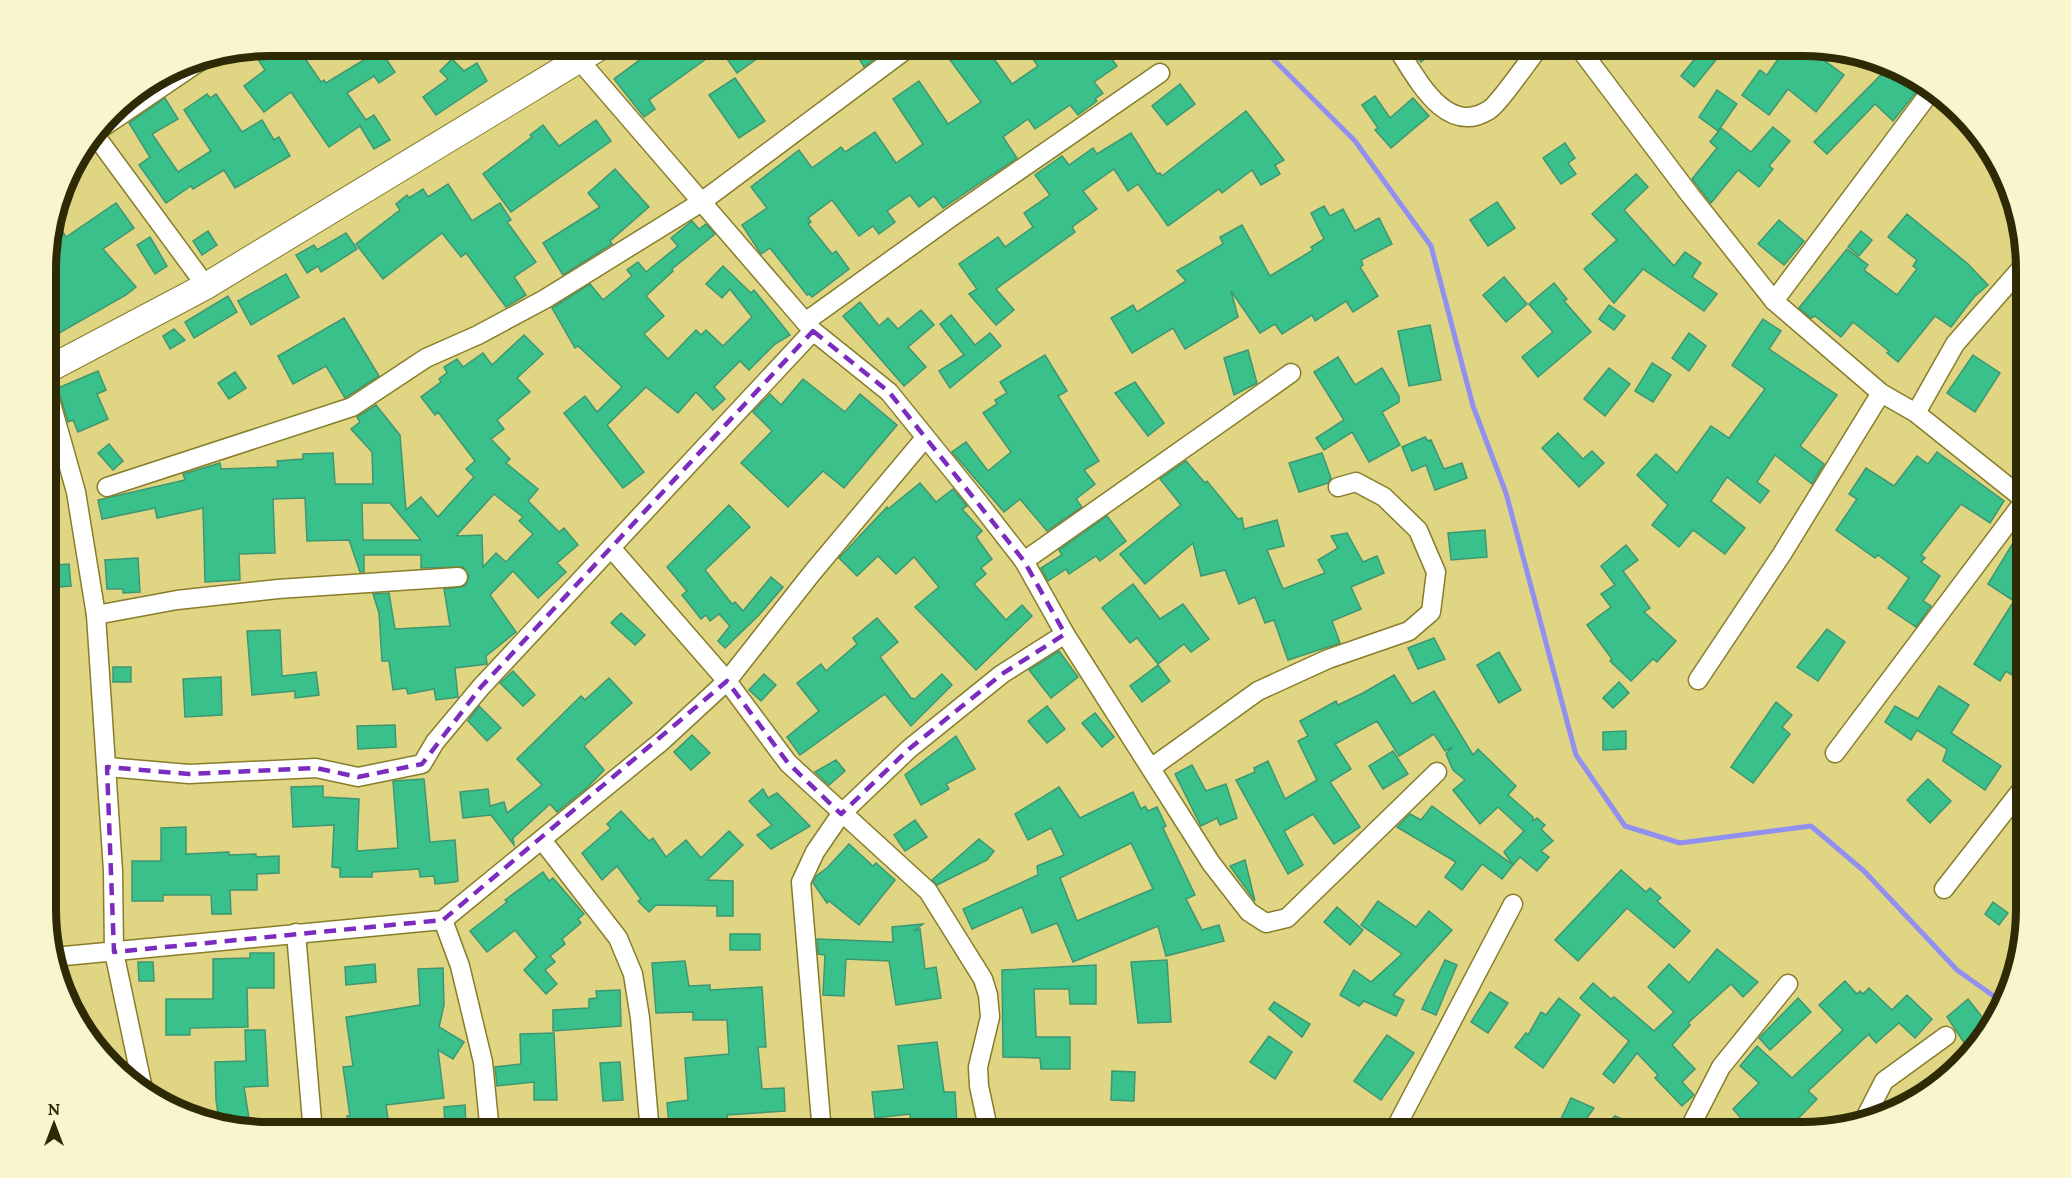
<svg xmlns="http://www.w3.org/2000/svg" width="2071" height="1178" viewBox="0 0 2071 1178" font-family="Lora,serif">
<style>
.lines{fill:none;stroke-linecap:round;stroke-linejoin:round}
.stream{stroke:#9190f1;stroke-width:5}
.building{fill:#39c08b;stroke:#3e9771;stroke-width:1.5;fill-rule:evenodd}
.street-casing{stroke:#887e2a;stroke-width:21}
.secondary-casing{stroke:#887e2a;stroke-width:28}
.street{stroke:#fff;stroke-width:18}
.secondary{stroke:#fff;stroke-width:26}
.marked{fill:none;stroke:#7b2cbf;stroke-width:4.5;stroke-dasharray:12 8;stroke-linejoin:round}
.rim{fill:none;stroke:#2e2a06;stroke-width:8}
</style>
<rect width="100%" height="100%" fill="#dfd583"/>
<g class="lines">
<polyline class="stream" points="1259,45 1355,141 1431,246 1473,406 1506,493 1576,755 1625,826 1680,843 1811,826 1864,871 1957,970 2002,1002"/>
</g>
<g class="building">
<polygon points="269,45 296,45 321,82 324,80 326,83 380,50 395,72 379,83 374,76 347,93 366,120 374,115 390,140 374,149 360,126 329,147 291,92 264,112 244,86 265,70 251,49"/>
<polygon points="660,45 776,45 737,73 720,49 649,100 655,109 644,117 614,79"/>
<polygon points="851,45 872,45 878,56 864,67"/>
<polygon points="939,45 984,45 1012,84 1038,66 1023,45 1130,45 1111,58 1117,66 1094,82 1103,93 1095,99 1097,101 1078,115 1070,105 1035,129 1028,119 1003,137 1017,158 943,208 934,196 919,207 910,195 887,211 895,222 879,234 873,226 859,236 832,200 808,218 811,222 808,224 832,254 836,251 849,269 812,297 809,294 807,295 770,248 761,254 742,225 767,208 751,187 799,150 812,168 841,147 845,152 875,132 896,163 923,144 893,99 919,81 948,124 981,102"/>
<polygon points="1408,45 1443,45 1421,62"/>
<polygon points="1706,45 1728,45 1694,87 1681,76"/>
<polygon points="1788,45 1803,45 1844,75 1816,112 1788,89 1769,115 1742,95 1760,70 1767,75"/>
<polygon points="452,59 464,71 477,63 487,81 436,115 423,97 448,79 440,71"/>
<polygon points="1891,65 1914,75 1922,83 1921,86 1893,121 1875,104 1827,154 1814,142"/>
<polygon points="735,78 765,121 739,138 709,95"/>
<polygon points="1180,84 1195,104 1167,125 1152,106"/>
<polygon points="1717,90 1737,104 1718,131 1699,117"/>
<polygon points="207,94 210,98 216,94 242,132 262,120 274,140 279,137 290,156 235,188 224,170 193,189 191,186 166,203 139,165 150,157 129,123 165,98 178,119 152,134 178,172 211,151 184,110"/>
<polygon points="1375,96 1390,118 1413,98 1429,116 1391,148 1375,130 1378,128 1362,105"/>
<polygon points="1246,111 1284,160 1275,165 1280,174 1261,185 1252,170 1222,193 1219,189 1168,226 1138,184 1128,191 1114,169 1083,191 1097,209 1072,227 1075,232 996,289 1014,310 996,325 969,294 977,289 959,264 998,237 1005,247 1033,227 1024,213 1050,195 1035,175 1062,156 1069,165 1093,148 1097,154 1131,133 1157,174 1160,173 1162,176"/>
<polygon points="596,120 611,141 511,212 483,174 532,137 530,135 543,125 559,146"/>
<polygon points="1773,127 1790,141 1769,166 1773,169 1759,187 1738,170 1711,203 1692,179 1717,148 1710,142 1721,128 1751,152"/>
<polygon points="1565,143 1575,158 1568,163 1576,174 1561,184 1543,158"/>
<polygon points="615,169 649,207 610,241 612,244 563,275 543,243 600,207 588,193"/>
<polygon points="1636,174 1648,187 1624,210 1674,266 1685,252 1701,263 1692,277 1717,294 1704,311 1643,269 1614,303 1584,269 1617,240 1592,214"/>
<polygon points="448,184 472,221 500,203 511,220 507,222 536,262 514,277 526,295 506,307 466,253 461,257 442,233 383,279 356,244 400,210 396,204 407,195 409,198 423,189 428,197"/>
<polygon points="1497,202 1515,228 1488,246 1470,220"/>
<polygon points="116,203 134,228 103,249 136,287 126,295 47,340 47,242 63,232 66,237"/>
<polygon points="1324,206 1330,216 1343,209 1355,231 1379,218 1392,244 1361,260 1363,265 1360,267 1378,296 1353,312 1346,301 1315,321 1312,315 1282,334 1275,324 1260,333 1231,291 1238,317 1185,349 1173,328 1132,353 1111,318 1133,305 1137,312 1186,281 1177,271 1223,244 1220,237 1242,225 1270,276 1313,250 1311,247 1324,239 1311,213"/>
<polygon points="1907,214 1968,264 1988,285 1974,297 1951,327 1935,316 1898,362 1887,353 1889,351 1853,322 1841,337 1815,316 1811,318 1799,308 1847,249 1868,265 1864,270 1897,295 1917,269 1913,266 1917,260 1888,237"/>
<polygon points="1779,220 1804,241 1784,265 1758,244"/>
<polygon points="692,221 699,229 706,224 715,234 672,269 673,271 646,296 664,316 644,334 668,359 696,330 701,335 706,330 723,346 752,317 730,289 722,298 706,284 723,266 751,293 754,290 790,335 775,344 749,370 740,361 714,387 725,399 713,410 696,392 678,413 646,387 635,398 607,425 644,472 623,488 564,413 585,396 597,412 622,387 578,346 575,348 552,308 590,284 603,300 632,276 627,270 638,262 646,272 678,246 671,238"/>
<polygon points="208,231 217,245 202,255 193,241"/>
<polygon points="1861,231 1872,240 1859,256 1848,247"/>
<polygon points="346,233 357,249 321,272 318,266 307,273 296,255 314,245 317,250"/>
<polygon points="150,237 167,266 155,274 137,245"/>
<polygon points="286,274 299,297 251,325 238,301"/>
<polygon points="1504,277 1527,304 1506,322 1483,295"/>
<polygon points="1554,283 1567,299 1564,301 1591,332 1538,377 1522,357 1553,332 1529,304"/>
<polygon points="228,296 237,312 194,338 185,322"/>
<polygon points="860,302 879,326 888,318 898,329 921,310 934,325 908,347 926,367 904,386 843,316"/>
<polygon points="1609,305 1625,316 1614,330 1599,319"/>
<polygon points="951,315 975,345 990,333 1001,346 950,388 939,371 964,355 940,324"/>
<polygon points="344,318 379,376 345,398 326,366 293,384 278,356"/>
<polygon points="1763,319 1781,331 1769,349 1837,395 1800,446 1824,464 1812,484 1775,455 1757,482 1769,491 1760,503 1727,477 1711,501 1745,528 1725,554 1693,530 1679,547 1652,525 1668,505 1637,475 1656,454 1677,473 1711,426 1729,438 1765,389 1732,365"/>
<polygon points="1430,325 1441,380 1409,386 1398,331"/>
<polygon points="174,329 185,340 170,349 163,336"/>
<polygon points="1689,333 1706,346 1689,371 1672,358"/>
<path d="M524 335 543 354 517 378 530 392 497 420 504 429 491 439 510 459 506 463 538 489 528 501 559 532 564 528 578 545 557 563 566 572 538 598 513 571 490 595 516 632 486 656 487 664 455 668 458 697 436 700 434 689 408 694 406 688 393 690 389 661H382L379 613 373 594 389 593 395 629 450 626 444 589 465 586 469 576 463 567 421 568V555H364V572H360L349 540 307 541 305 498 273 499 275 553 239 554 240 580 205 582 203 508 157 518 155 508 102 519 98 500 185 480 183 474 220 463 221 469 278 467 277 461 303 459V454L333 453 335 484H373L372 452 351 429 360 422 357 417 376 405 400 435 406 510 421 497 438 517 474 477 466 469 475 461 438 412 435 415 421 397 441 382 439 379 447 373 444 367 457 359 463 367 483 353 492 365ZM494 494 523 517 519 521 533 534 506 562 496 553 483 567 482 535 456 536ZM362 503H390L421 540H363Z"/>
<polygon points="1248,350 1257,383 1234,395 1224,358"/>
<polygon points="1045,355 1067,391 1058,396 1099,461 1084,470 1095,484 1076,499 1082,507 1047,531 1020,499 1004,512 952,452 966,442 988,471 1011,452 983,413 997,404 995,400 1007,393 1000,382"/>
<polygon points="1973,355 2000,373 1975,412 1947,393"/>
<polygon points="1338,357 1355,385 1382,368 1399,396 1399,402 1382,412 1400,445 1369,462 1352,432 1324,450 1316,438 1344,420 1314,372"/>
<polygon points="1652,363 1671,375 1653,402 1635,391"/>
<polygon points="1609,368 1630,384 1605,416 1584,399"/>
<polygon points="98,371 106,390 97,394 108,419 78,432 73,420 68,422 58,388"/>
<polygon points="235,372 246,388 229,399 218,383"/>
<polygon points="803,379 845,412 860,394 897,425 844,488 823,471 788,507 741,463 772,431 753,412 770,394 781,405"/>
<polygon points="1135,382 1164,423 1148,436 1115,393"/>
<polygon points="1558,433 1583,459 1592,451 1604,463 1579,487 1542,448"/>
<polygon points="1425,437 1428,441 1431,440 1444,469 1462,463 1467,478 1435,490 1426,465 1412,471 1402,447"/>
<polygon points="109,444 123,461 113,470 98,453"/>
<polygon points="1937,452 2004,501 1990,523 1961,504 1921,555 1925,558 1921,562 1940,576 1923,601 1931,606 1916,627 1888,608 1909,578 1878,555 1875,558 1836,530 1857,499 1849,494 1866,468 1894,486 1917,456 1928,464"/>
<polygon points="1322,453 1331,478 1328,483 1299,492 1289,463"/>
<polygon points="1186,461 1205,483 1207,481 1238,519 1242,518 1244,529 1277,520 1284,546 1267,550 1283,589 1325,573 1318,560 1338,548 1331,536 1347,533 1363,562 1377,556 1384,573 1351,587 1361,609 1332,621 1340,643 1288,660 1274,620 1265,623 1255,597 1239,604 1225,570 1201,576 1193,543 1145,584 1120,554 1181,505 1160,479"/>
<polygon points="920,483 936,502 953,489 967,506 962,509 982,531 976,537 992,559 981,568 986,574 974,584 1006,620 1022,605 1032,616 976,670 915,607 939,587 914,557 896,574 878,556 857,576 839,558 887,507 888,509"/>
<polygon points="729,505 750,527 705,570 732,604 735,602 743,611 771,577 783,587 759,615 725,648 718,641 730,626 719,614 710,621 706,615 701,619 682,595 687,591 667,567"/>
<polygon points="1107,516 1126,541 1100,561 1096,556 1069,574 1066,569 1048,581 1041,568 1062,555 1059,550"/>
<polygon points="1485,530 1487,557 1451,560 1448,533"/>
<polygon points="2013,543 2026,551 2026,684 2006,671 2000,681 1974,664 2014,601 1988,584"/>
<polygon points="1626,545 1638,560 1623,571 1650,608 1644,612 1676,641 1657,662 1653,659 1631,681 1610,661 1612,659 1587,625 1611,607 1601,594 1615,585 1601,566"/>
<polygon points="138,558 140,592 123,593 123,589 107,589 105,560"/>
<polygon points="69,564 71,586 47,588 47,566"/>
<polygon points="1133,584 1160,619 1183,604 1209,639 1191,652 1184,644 1158,664 1137,638 1130,643 1102,608"/>
<polygon points="621,613 645,635 635,645 611,623"/>
<polygon points="877,618 898,642 880,657 911,698 915,699 942,674 952,685 911,726 885,694 800,755 787,737 819,711 797,683 821,664 826,671 857,644 853,638"/>
<polygon points="1827,629 1845,642 1818,681 1797,667"/>
<polygon points="280,630 282,676 316,672 319,695 295,698 295,691 252,695 247,631"/>
<polygon points="1434,638 1445,659 1418,669 1408,648"/>
<polygon points="1059,651 1078,677 1051,698 1029,670"/>
<polygon points="1499,652 1521,690 1499,703 1477,665"/>
<polygon points="1158,665 1170,681 1142,702 1130,686"/>
<rect x="113" y="667" width="18" height="15"/>
<polygon points="513,671 535,695 523,706 500,683"/>
<polygon points="764,674 776,685 761,701 749,690"/>
<polygon points="1394,675 1412,704 1434,691 1473,755 1478,749 1516,786 1508,795 1533,817 1533,821 1537,818 1545,825 1541,829 1553,841 1541,851 1549,857 1537,871 1520,857 1513,865 1504,852 1524,831 1498,807 1480,824 1453,790 1465,780 1453,770 1446,754 1452,747 1445,751 1434,734 1399,756 1377,721 1335,744 1351,769 1330,782 1360,827 1334,844 1313,814 1284,831 1303,865 1288,874 1236,780 1255,772 1254,768 1268,761 1285,799 1317,780 1298,741 1308,736 1300,721 1336,701 1338,705 1363,693"/>
<polygon points="221,677 222,715 185,717 183,679"/>
<polygon points="609,678 632,703 584,746 604,770 588,787 557,812 550,804 513,838 514,845 491,815 463,818 460,792 488,789 490,806 504,802 507,813 542,785 517,759 581,696 585,700"/>
<polygon points="1619,682 1629,693 1613,708 1603,698"/>
<polygon points="1939,686 1969,705 1951,733 2001,766 1985,790 1943,761 1947,749 1917,730 1911,740 1885,722 1895,706 1918,719"/>
<polygon points="1776,702 1792,715 1782,727 1790,734 1753,783 1731,767"/>
<polygon points="479,706 501,728 487,741 468,721"/>
<polygon points="1047,706 1065,729 1047,743 1028,721"/>
<polygon points="1095,713 1114,737 1102,747 1082,723"/>
<polygon points="395,725 396,747 358,749 357,726"/>
<polygon points="1626,731 1626,749 1603,750 1603,732"/>
<polygon points="692,735 710,753 691,770 674,752"/>
<polygon points="956,736 975,769 946,784 949,789 921,805 905,775"/>
<polygon points="1393,751 1408,774 1383,789 1369,766"/>
<polygon points="836,760 845,771 829,785 815,772"/>
<polygon points="1192,765 1206,791 1226,784 1237,818 1220,825 1217,818 1201,826 1175,774"/>
<polygon points="424,779 430,842 455,840 458,881 455,882 435,884 434,876 420,877 419,869 372,872 372,877 340,877 340,868 332,867 334,825 293,827 291,787 323,786 323,797 359,799 357,851 398,848 393,781"/>
<polygon points="1928,779 1951,801 1930,823 1907,800"/>
<path d="M1059 787 1080 818 1133 792 1141 809 1145 806 1148 811 1157 807 1166 826 1163 828 1195 895 1186 899 1202 930 1219 925 1224 941 1166 956 1158 926 1073 962 1057 923 1032 933 1022 907 972 929 963 909 1038 875 1037 866 1064 855 1051 828 1028 840 1015 814ZM1131 843 1153 889 1077 921 1060 878Z"/>
<polygon points="763,789 768,798 777,793 810,826 771,849 757,835 772,825 749,801"/>
<polygon points="1432,806 1513,865 1502,879 1482,864 1462,890 1445,877 1456,862 1397,827 1410,814 1421,820"/>
<polygon points="621,811 649,841 653,838 666,857 686,840 701,858 729,831 743,845 707,880 733,881 733,916 717,916 717,906 656,905 649,912 638,901 641,899 617,866 602,880 582,853 611,828 607,824"/>
<polygon points="915,820 927,837 905,851 894,835"/>
<polygon points="186,827 186,854 229,852 229,855 256,854 256,857 279,856 279,873 257,874 257,890 230,890 231,914 212,914 211,895 163,895 163,901 132,901 132,861 161,861 161,828"/>
<polygon points="979,839 994,851 987,860 937,885 932,880"/>
<polygon points="849,844 873,866 876,863 895,880 859,925 829,901 827,903 813,883 816,876 827,868"/>
<polygon points="1245,860 1255,901 1230,866"/>
<polygon points="1621,870 1646,892 1650,888 1661,898 1657,901 1690,931 1674,948 1627,908 1578,961 1555,940"/>
<polygon points="543,872 549,881 553,878 584,914 578,919 581,923 562,939 565,944 550,956 555,962 545,970 557,984 546,994 524,970 537,957 515,930 487,952 470,931 507,902 505,900"/>
<polygon points="1378,901 1416,927 1429,911 1452,930 1393,995 1404,1000 1396,1016 1364,1001 1359,1006 1340,995 1354,970 1371,982 1402,954 1361,925"/>
<polygon points="1993,902 2008,913 1999,925 1985,914"/>
<polygon points="1337,907 1363,930 1350,945 1324,922"/>
<polygon points="923,924 914,931 920,929 925,969 936,967 941,998 896,1005 889,961 846,959 844,996 823,995 825,955 818,954 817,939 893,942 892,927"/>
<rect x="730" y="934" width="30" height="16"/>
<polygon points="1717,949 1758,982 1743,997 1731,984 1688,1023 1690,1025 1672,1045 1695,1069 1682,1082 1694,1095 1682,1106 1655,1078 1658,1075 1637,1053 1614,1083 1603,1074 1629,1041 1580,998 1593,983 1611,999 1614,997 1654,1031 1674,1012 1648,987 1669,964 1689,983"/>
<polygon points="250,953 274,953 274,988 247,988 248,1027 190,1028 190,1035 166,1035 166,999 213,999 213,959 250,958"/>
<polygon points="1167,960 1171,1022 1138,1023 1131,962"/>
<polygon points="1445,960 1457,965 1436,1015 1422,1009"/>
<polygon points="685,961 689,986 710,985 710,990 762,987 766,1047 758,1047 762,1089 784,1088 785,1111 727,1115 729,1133 674,1133 672,1124 669,1124 667,1103 688,1100 685,1058 729,1054 727,1020 693,1020 693,1012 656,1013 652,963"/>
<polygon points="138,962 153,962 154,981 139,981"/>
<polygon points="375,964 376,982 346,985 345,967"/>
<polygon points="1096,965 1096,1004 1070,1004 1069,989 1034,989 1036,1037 1070,1037 1070,1069 1041,1069 1040,1058 1003,1057 1002,970"/>
<polygon points="443,968 444,1005 439,1027 464,1042 453,1059 438,1050 444,1098 386,1105 390,1133 349,1133 347,1116 350,1116 343,1067 353,1066 346,1017 420,1005 418,969"/>
<polygon points="1845,981 1857,994 1860,991 1863,994 1869,988 1892,1010 1907,995 1932,1019 1915,1038 1899,1023 1876,1043 1869,1035 1870,1033 1808,1091 1817,1099 1784,1133 1777,1133 1764,1119 1752,1131 1733,1109 1759,1083 1740,1066 1757,1046 1792,1078 1843,1030 1819,1005"/>
<polygon points="620,990 621,1026 553,1031 553,1010 589,1008 589,999 597,998 596,991"/>
<polygon points="1490,992 1508,1003 1488,1033 1471,1022"/>
<polygon points="1559,998 1580,1015 1543,1068 1515,1047 1526,1033 1528,1035 1541,1012 1546,1015"/>
<polygon points="1798,998 1811,1012 1770,1050 1759,1038"/>
<polygon points="1968,999 1990,1027 1969,1050 1947,1017"/>
<polygon points="1274,1002 1310,1024 1302,1037 1269,1009"/>
<polygon points="245,1030 265,1030 268,1086 244,1087 251,1131 220,1127 216,1100 215,1062 246,1061"/>
<polygon points="554,1033 557,1100 534,1100 534,1082 497,1086 495,1067 521,1064 520,1034"/>
<polygon points="1387,1035 1414,1053 1381,1100 1354,1081"/>
<polygon points="1269,1036 1292,1052 1275,1079 1250,1062"/>
<polygon points="937,1042 944,1092 955,1092 957,1126 911,1129 910,1114 875,1118 872,1092 904,1089 898,1046"/>
<polygon points="620,1062 623,1100 603,1101 600,1063"/>
<polygon points="1112,1071 1135,1072 1134,1101 1111,1100"/>
<polygon points="1571,1098 1594,1108 1576,1133 1558,1125"/>
<polygon points="465,1105 466,1124 445,1125 444,1107"/>
<polygon points="1615,1116 1653,1132 1653,1133 1598,1133"/>
</g>
<g class="lines">
<defs>
<g id="street">
<path d="M1395 45C1415 74 1444 138 1489 110 1499 104 1531 57 1541 45"/>
<polyline points="1577,45 1690,195 1774,301 1881,393 1916,413 2026,501"/>
<polyline points="580,61 813,331 889,392 978,502 1024,561 1065,634 1211,863 1249,912 1266,923 1287,918 1437,772"/>
<polyline points="100,129 206,57"/>
<polyline points="95,135 206,286"/>
<polyline points="1774,301 1931,91"/>
<polyline points="805,322 950,218 1160,73"/>
<polyline points="47,389 76,492 96,615 113,871 114,952 143,1089"/>
<polyline points="1916,413 1955,344 2025,264"/>
<polyline points="107,487 352,407 426,358 478,335 545,299 700,203 912,45"/>
<polyline points="612,549 727,681 788,763 928,891 983,979 988,995 990,1017 978,1067 979,1086 989,1133"/>
<polyline points="1024,561 1291,373"/>
<polyline points="96,615 177,600 278,589 458,577"/>
<polyline points="1698,680 1782,554 1881,393"/>
<polyline points="1835,753 2025,500"/>
<polyline points="107,767 189,774 316,768 358,777 422,764 435,742 481,687 813,331"/>
<polyline points="1151,768 1258,691 1328,659 1409,631 1431,612 1436,572 1418,530 1384,497 1356,482 1338,487"/>
<polyline points="542,840 618,938 633,974 640,1018 650,1133"/>
<polyline points="1944,889 2026,784"/>
<polyline points="443,920 460,966 483,1062 490,1133"/>
<polyline points="296,933 313,1133"/>
<polyline points="54,957 443,920 662,741 727,681 812,573 925,438"/>
<polyline points="1862,1124 1884,1081 1946,1036"/>
<polyline points="822,1133 801,882 815,852 841,814 909,749 1002,674 1065,634"/>
<polyline points="1393,1133 1513,904"/>
<polyline points="1687,1133 1721,1067 1788,984"/>
</g>
<polyline id="secondary" points="47,370 206,286 603,45"/>
</defs>
<use href="#street" class="street-casing"/>
<use href="#secondary" class="secondary-casing"/>
<use href="#street" class="street"/>
<use href="#secondary" class="secondary"/>
</g>
<path class="marked" d="M813 331 889 392 1024 561 1065 634 1002 674 909 749 841 814 788 763 727 681 443 920 114 952 107 767 189 774 316 768 358 777 422 764 481 687Z"/>
<path d="M0 0H2071V1178H0ZM269 56H1803A213 213 0 0 1 2016 269V909A213 213 0 0 1 1803 1122H269A213 213 0 0 1 56 909V269A213 213 0 0 1 269 56Z" fill="#f9f5cd" fill-rule="evenodd"/>
<path class="rim" d="M269 56H1803A213 213 0 0 1 2016 269V909A213 213 0 0 1 1803 1122H269A213 213 0 0 1 56 909V269A213 213 0 0 1 269 56Z"/>
<g transform="translate(54 1124)" stroke="#f9f5cd" stroke-width="4.5" paint-order="stroke">
<path d="M0-4.5L10 22L0 15L-10 22Z" fill="#2e2a06"/>
<text y="-9" font-size="16" font-weight="bold" text-anchor="middle" fill="#2e2a06">N</text>
</g>
</svg>
